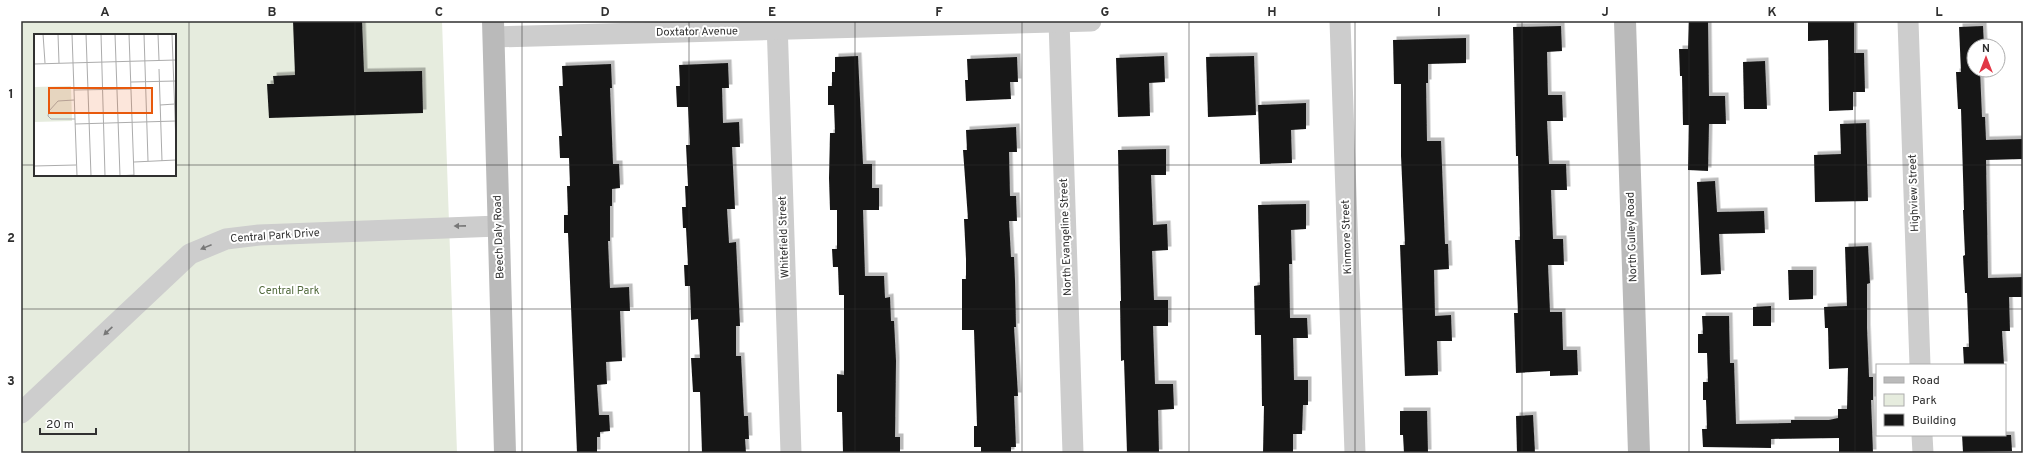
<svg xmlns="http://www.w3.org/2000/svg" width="2044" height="474" viewBox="0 0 2044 474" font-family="Overpass,sans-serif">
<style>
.green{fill:#e6ecde;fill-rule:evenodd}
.building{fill:#171717;filter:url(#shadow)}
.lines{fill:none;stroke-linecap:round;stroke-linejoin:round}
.street{stroke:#cdcdcd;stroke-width:21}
.secondary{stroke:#bababa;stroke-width:22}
.oneway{fill:#777}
.grid{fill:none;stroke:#303030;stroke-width:1;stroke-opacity:0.55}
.labels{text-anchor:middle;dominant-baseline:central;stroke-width:4;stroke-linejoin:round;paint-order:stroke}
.street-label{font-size:11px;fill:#303030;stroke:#fff}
.park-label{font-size:11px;fill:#536b3e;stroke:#fff}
.inset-road{fill:none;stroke:#acacac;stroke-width:1}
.view{fill:#e8590c;fill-opacity:0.15;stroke:#e8590c;stroke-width:2}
.inset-edge{fill:none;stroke:#303030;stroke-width:2}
.neatline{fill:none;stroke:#303030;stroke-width:1.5}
.grid-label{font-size:13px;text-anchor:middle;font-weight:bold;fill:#303030}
</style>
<defs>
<filter id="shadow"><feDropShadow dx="3.5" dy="-3.5" stdDeviation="0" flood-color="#0004"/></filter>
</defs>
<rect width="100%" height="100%" fill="#fff"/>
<path class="green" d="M21 21H442L457 453H21ZM35 35H175V175H35Z"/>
<g class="building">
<polygon points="293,21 362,21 364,72 422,71 423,113 269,118 267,84 274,84 273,76 295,75"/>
<polygon points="1689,21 1708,21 1709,96 1725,96 1726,124 1709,124 1708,171 1688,170 1689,125 1683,125 1682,76 1680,76 1679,49 1688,49"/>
<polygon points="1808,21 1854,21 1854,53 1864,53 1865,92 1853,92 1853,110 1829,111 1828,40 1808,41"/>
<polygon points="1561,26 1562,51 1547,52 1548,95 1562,95 1563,121 1547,121 1549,164 1566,164 1567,190 1551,190 1553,239 1563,239 1564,265 1548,265 1550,312 1562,312 1563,350 1577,350 1578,375 1550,376 1550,371 1516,373 1514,313 1518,313 1515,240 1520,240 1518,156 1516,156 1513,27"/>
<polygon points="1983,26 1984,46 1974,46 1974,70 1980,70 1982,117 1985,117 1986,140 2023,139 2023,159 1986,160 1988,278 2023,277 2023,297 2009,297 2010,331 2002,331 2004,365 1964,365 1963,347 1969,347 1967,293 1965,293 1963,256 1965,255 1963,210 1964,210 1961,109 1958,109 1956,72 1961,72 1959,27"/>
<polygon points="1466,38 1466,63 1428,64 1428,83 1426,83 1427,141 1441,141 1445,244 1448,244 1449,269 1434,270 1435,316 1451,315 1452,341 1437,341 1438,375 1405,376 1400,245 1405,245 1401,156 1401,84 1394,84 1393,40"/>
<polygon points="858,56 863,164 872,164 872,188 879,188 879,210 863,210 865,276 884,276 885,298 890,297 891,321 894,321 896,361 895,437 900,437 900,453 843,453 842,412 837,412 837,374 844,375 844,295 839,295 838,267 833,267 832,249 837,249 837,210 830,210 829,178 830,133 835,133 834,105 828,105 828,86 832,86 832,72 835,72 835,57"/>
<polygon points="1164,56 1165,82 1149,83 1150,116 1118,117 1116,58"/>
<polygon points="1254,56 1256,115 1208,117 1206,57"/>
<polygon points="1017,57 1018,82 1010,82 1011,99 966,101 965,80 968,80 967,59"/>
<polygon points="1765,61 1767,109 1744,109 1743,62"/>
<polygon points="728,63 729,88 722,88 723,123 739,122 740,147 732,147 735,209 727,209 729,243 736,242 740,326 736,326 736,356 741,356 744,416 748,416 749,439 745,439 746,453 702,453 700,392 693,392 691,358 700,358 698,319 691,320 690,286 685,286 684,265 688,265 686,228 683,228 682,207 686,207 685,186 688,186 686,145 690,145 688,107 677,107 676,86 680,86 679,65"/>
<polygon points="611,64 612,88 610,88 613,164 619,164 620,188 612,189 612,206 610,206 610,241 608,241 610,288 629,287 630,311 620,311 622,361 606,362 607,384 597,385 599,415 609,415 610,431 600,432 600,437 597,437 597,453 577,453 568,233 564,233 564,215 568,215 567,186 570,186 569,158 560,158 559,136 562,136 559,86 563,86 562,66"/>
<polygon points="1306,103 1306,129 1291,130 1292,163 1260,164 1258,105"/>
<polygon points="1866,123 1868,201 1815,202 1814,155 1841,154 1840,124"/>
<polygon points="1016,127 1017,152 1009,152 1010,196 1016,196 1017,221 1009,221 1011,257 1014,257 1015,281 1016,327 1014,327 1018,396 1014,396 1016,447 1011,447 1011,453 981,453 981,447 974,447 974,426 977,426 974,330 962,330 962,279 966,279 966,259 964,219 968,219 963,150 967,150 966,130"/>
<polygon points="1166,149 1166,175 1151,175 1153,225 1167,224 1168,250 1152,251 1154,300 1168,300 1168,326 1153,326 1155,384 1173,384 1174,409 1158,410 1159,453 1127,453 1124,360 1121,361 1120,301 1121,301 1118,150"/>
<polygon points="1715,181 1717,212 1764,211 1765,233 1719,234 1721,274 1701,275 1697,182"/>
<polygon points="1306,204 1306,229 1291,230 1292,264 1289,264 1290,318 1307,318 1308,338 1293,338 1294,380 1308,380 1308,405 1303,405 1302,434 1293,434 1293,453 1263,453 1264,406 1262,406 1261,335 1255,335 1254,286 1260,285 1258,205"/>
<polygon points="1868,246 1870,283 1867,284 1867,328 1869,377 1873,377 1873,400 1871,400 1873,453 1839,453 1839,438 1771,439 1771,448 1703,447 1702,429 1707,429 1706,400 1703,400 1703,382 1708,382 1707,353 1698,353 1698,334 1703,334 1702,316 1729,316 1730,363 1734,363 1736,424 1791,423 1791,420 1829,420 1838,418 1838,409 1847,409 1848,368 1829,369 1828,328 1825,328 1824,307 1847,306 1845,247"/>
<polygon points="1788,270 1813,270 1813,299 1789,300"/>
<polygon points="1771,306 1771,326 1753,326 1753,307"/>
<polygon points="1400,411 1427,411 1428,453 1404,453 1403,435 1400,435"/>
<polygon points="1533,415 1535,453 1517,453 1516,416"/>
<polygon points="1962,435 2011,435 2012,451 1963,452"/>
</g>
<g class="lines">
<g class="street">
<polyline points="777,21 791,453"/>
<polyline points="1059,21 1073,453"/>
<polyline points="1340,21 1355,453"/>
<polyline points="1908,21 1920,365"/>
<polyline points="494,37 1091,21"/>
<polyline points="21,413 190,254 226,239 259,235 499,226"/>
<polyline points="1922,435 1923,453"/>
</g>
<g class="secondary">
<polyline points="493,21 505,453"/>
<polyline points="1625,21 1639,453"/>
</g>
</g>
<defs><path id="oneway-solid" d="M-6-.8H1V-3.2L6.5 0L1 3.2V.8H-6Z"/></defs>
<g class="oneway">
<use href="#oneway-solid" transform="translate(460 226) rotate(179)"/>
<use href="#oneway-solid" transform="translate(206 247) rotate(158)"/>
<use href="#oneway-solid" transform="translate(108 331) rotate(137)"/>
</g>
<path class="grid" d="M189 21V453M355 21V453M522 21V453M689 21V453M855 21V453M1022 21V453M1189 21V453M1355 21V453M1522 21V453M1689 21V453M1855 21V453M21 165H35M175 165H2023M21 309H2023"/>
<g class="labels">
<g class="street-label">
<text transform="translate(697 32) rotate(-1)">Doxtator Avenue</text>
<text transform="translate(1914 193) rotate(-92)">Highview Street</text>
<text transform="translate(275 236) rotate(-4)">Central Park Drive</text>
<text transform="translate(499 237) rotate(-92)">Beech Daly Road</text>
<text transform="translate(784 237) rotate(-92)">Whitefield Street</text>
<text transform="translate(1066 237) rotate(-92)">North Evangeline Street</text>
<text transform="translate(1347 237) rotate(-92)">Kinmore Street</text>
<text transform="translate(1632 237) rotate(-92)">North Gulley Road</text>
</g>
<g class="park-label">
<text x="289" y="291">Central Park</text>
</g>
</g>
<g transform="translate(34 34)">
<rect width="142" height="142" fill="#fff"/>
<path d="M37 52 38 87 0 88 1 53Z" fill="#e6ecde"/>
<path class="inset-road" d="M9 0 11 29M24 0 25 29M38 0 43 142M52 0 57 142M67 0 71 142M81 0 86 142M95 0 100 142M110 0 114 127M124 0 125 26M138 0 142 110M0 30 142 26M125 35 128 127M97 48 142 47M40 56 97 55M40 66 24 67 15 77 14 82 17 85H41M126 71 141 70M41 90 142 87M100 128 142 126M0 132 42 131M84 142 100 141"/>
<path class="view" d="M15 54H118V79H15Z"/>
<rect width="142" height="142" class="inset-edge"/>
</g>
<rect width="2044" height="474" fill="none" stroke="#ffffff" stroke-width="44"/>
<rect x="1876" y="364" width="130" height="72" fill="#ffffff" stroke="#acacac"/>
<rect x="1884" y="377" width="20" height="6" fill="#bababa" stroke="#acacac"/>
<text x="1912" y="384" font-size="12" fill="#303030">Road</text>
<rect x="1884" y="394" width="20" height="12" fill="#e6ecde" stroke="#acacac"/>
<text x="1912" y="404" font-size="12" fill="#303030">Park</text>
<rect x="1884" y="414" width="20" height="12" fill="#171717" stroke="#acacac"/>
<text x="1912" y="424" font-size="12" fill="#303030">Building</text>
<g transform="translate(1986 58)"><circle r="19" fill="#ffffff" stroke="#acacac"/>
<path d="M0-3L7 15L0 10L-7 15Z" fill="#e13746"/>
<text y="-6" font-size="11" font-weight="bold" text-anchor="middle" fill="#303030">N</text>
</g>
<path d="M40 428v6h56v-6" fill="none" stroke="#303030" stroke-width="2"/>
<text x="46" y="428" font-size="12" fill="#303030" stroke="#ffffff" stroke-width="3" paint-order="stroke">20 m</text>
<rect x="22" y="22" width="2000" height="430" class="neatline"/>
<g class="grid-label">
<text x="105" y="16">A</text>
<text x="272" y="16">B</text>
<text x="439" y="16">C</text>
<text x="605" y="16">D</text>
<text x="772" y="16">E</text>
<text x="939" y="16">F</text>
<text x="1105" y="16">G</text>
<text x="1272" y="16">H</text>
<text x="1439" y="16">I</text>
<text x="1605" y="16">J</text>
<text x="1772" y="16">K</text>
<text x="1939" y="16">L</text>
<text x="11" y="98">1</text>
<text x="11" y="242">2</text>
<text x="11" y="385">3</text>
</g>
</svg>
